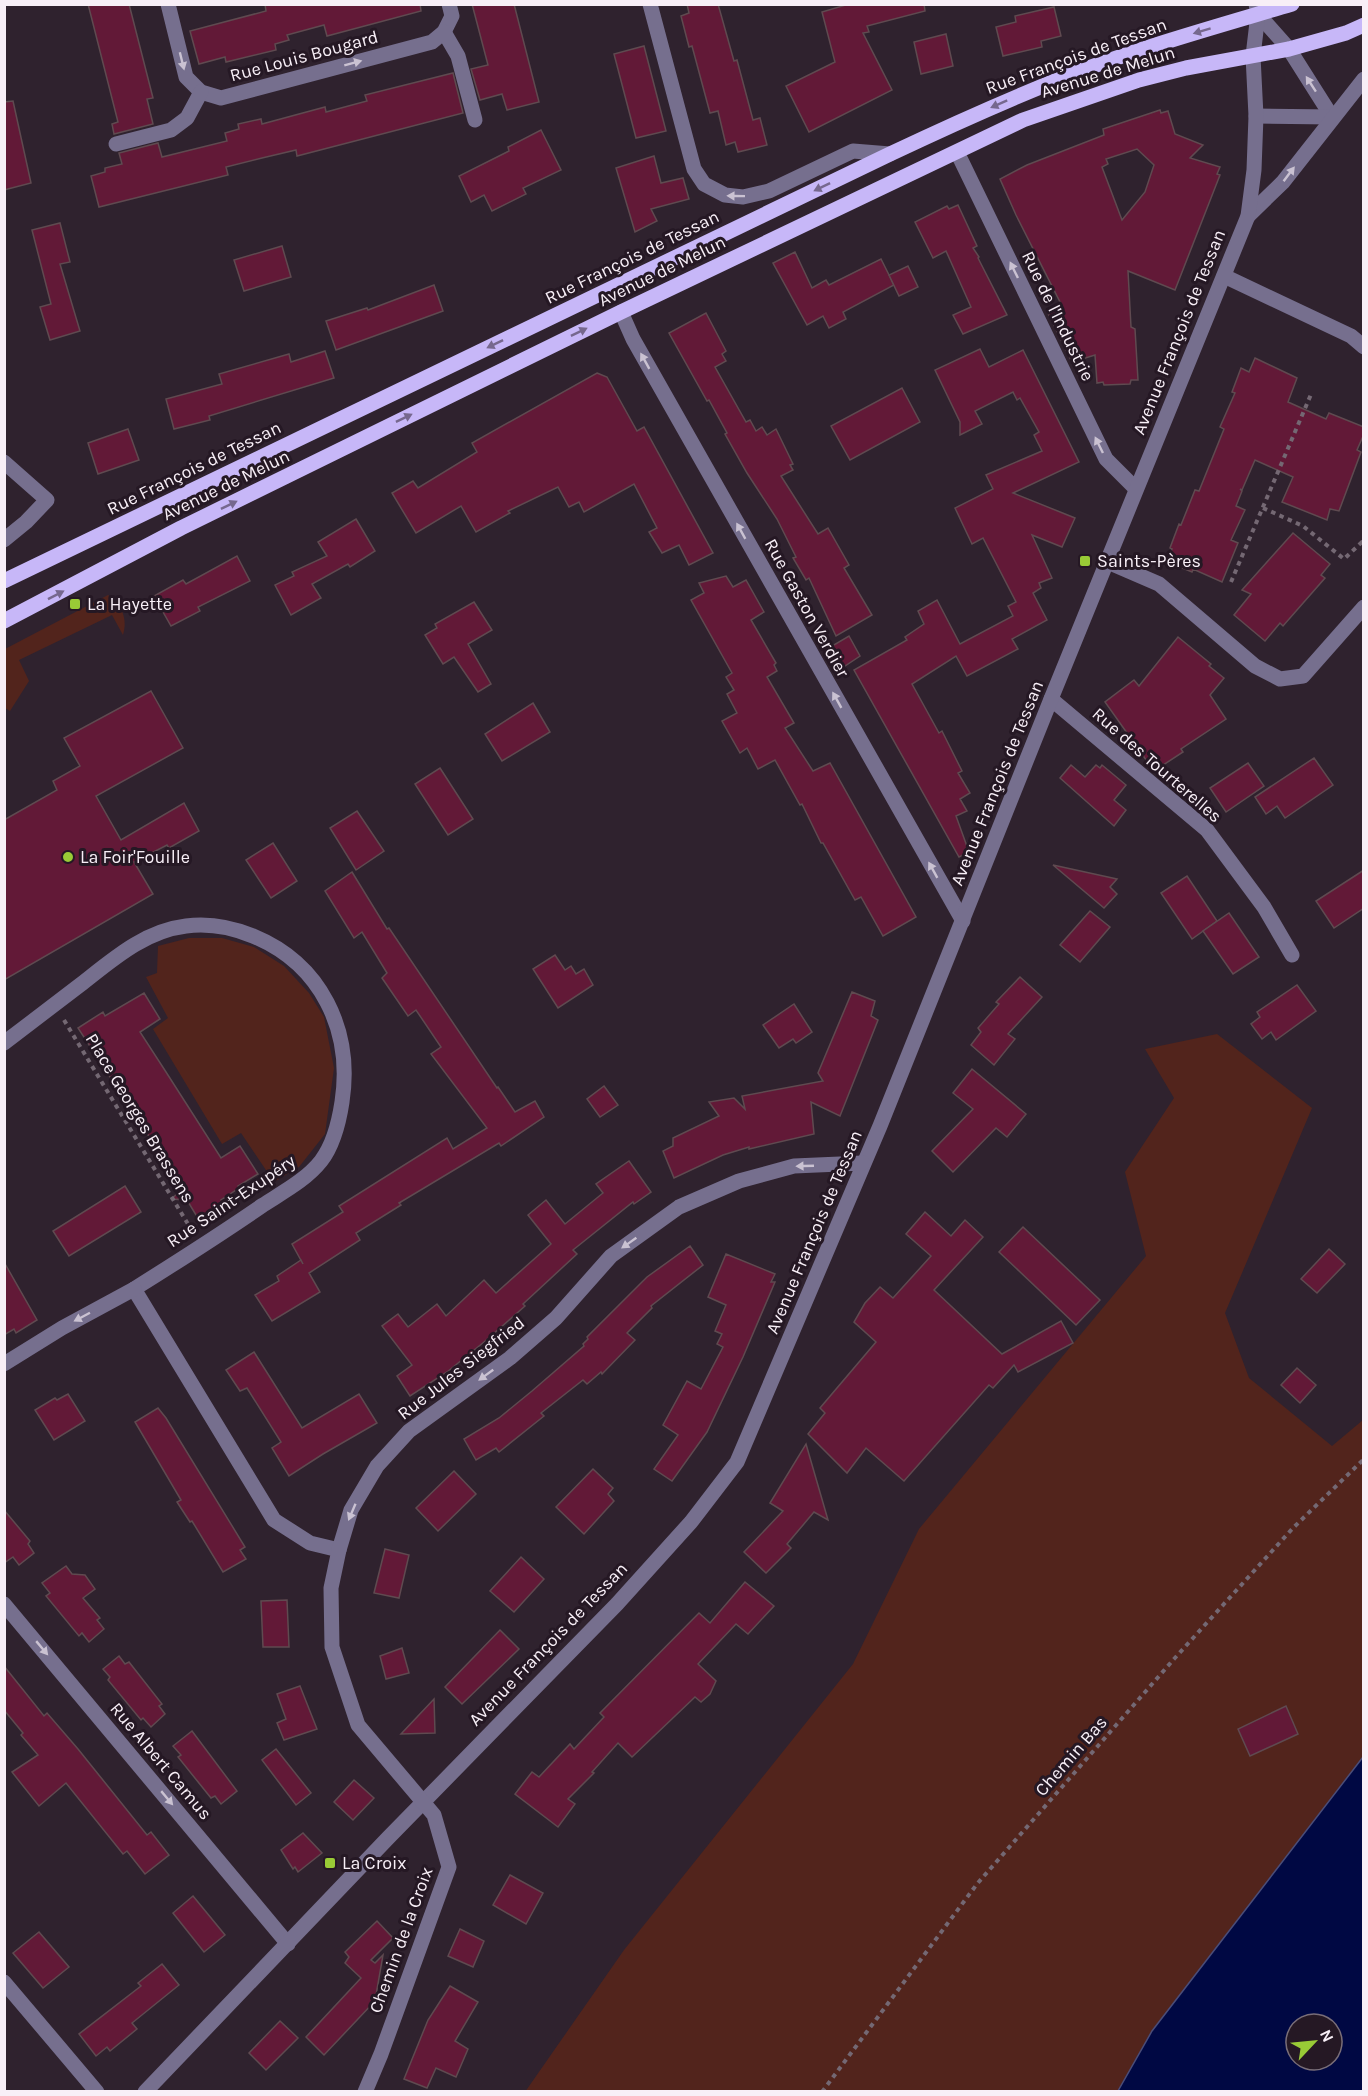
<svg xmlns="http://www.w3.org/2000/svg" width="1368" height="2096" viewBox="0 0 1368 2096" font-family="Karla,sans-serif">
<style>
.green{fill:#52241c}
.water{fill:#000843;stroke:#4a4d79;stroke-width:1.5;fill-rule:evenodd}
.building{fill:#621937;stroke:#5f4a50;stroke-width:1.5;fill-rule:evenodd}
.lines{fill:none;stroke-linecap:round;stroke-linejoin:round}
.path{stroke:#746873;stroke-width:4;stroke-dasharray:4.5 4.5;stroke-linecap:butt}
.minor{stroke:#766f8e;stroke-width:15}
.major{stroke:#c7b7f8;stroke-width:15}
.oneway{fill:#76688e}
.oneway2{fill:#cac2d2}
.poi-dot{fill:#99cb36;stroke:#251824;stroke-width:2}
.labels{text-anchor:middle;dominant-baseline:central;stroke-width:6;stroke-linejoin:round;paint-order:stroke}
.street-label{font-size:18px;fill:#f8eff7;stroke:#251824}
.poi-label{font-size:18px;fill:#f8eff7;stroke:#251824;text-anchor:start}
</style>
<rect width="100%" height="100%" fill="#2f222e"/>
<g class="green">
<path d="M108 595C122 605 128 619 123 635L112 615 19 660 29 681 10 711 5 708V649Z"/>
<polygon points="189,938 222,938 254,947 284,966 309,993 324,1017 334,1068 325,1134 299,1167 274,1182 241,1133 222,1144 153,1029 168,1018 146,977 157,973 158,946"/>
<polygon points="1217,1034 1312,1108 1225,1313 1249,1378 1332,1446 1363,1420 1364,1772 1163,2091 525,2092 624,1950 853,1664 919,1529 1146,1256 1125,1172 1174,1098 1145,1049"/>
</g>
<path class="water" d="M1363 1757V2091H1118L1152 2031ZM1296 2024H1332V2060H1296Z"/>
<g class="building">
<polygon points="88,4 129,4 153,98 147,99 153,124 114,134 112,124 118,122"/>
<polygon points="265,4 420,4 421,11 327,36 324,25 287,35 289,40 275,44 276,50 226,62 225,57 199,64 190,31 266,11"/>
<polygon points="472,4 514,4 539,102 507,110 502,94 480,100 471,69 488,65"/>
<polygon points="687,4 718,4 734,61 737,60 753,120 760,118 767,145 738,152 735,142 726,145 718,111 710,113 692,46 689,47 681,16 689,13"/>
<polygon points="849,4 924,4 925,11 867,26 869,32 863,33 892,90 809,132 786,86 835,62 822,12"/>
<polygon points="1054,7 1061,36 1041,41 1042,47 1003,56 996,27 1016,22 1015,16"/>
<polygon points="946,34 953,66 921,74 914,42"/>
<polygon points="644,46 666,131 636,138 614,54"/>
<polygon points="453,73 463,113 297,156 296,150 262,158 226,167 228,175 99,207 91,176 105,172 105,168 122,164 119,153 158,143 162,157 227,141 225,133 239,129 238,124 261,119 262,124 325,107 326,112 367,101 365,95"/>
<polygon points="13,101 31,183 4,190 4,102"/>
<path d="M1160 110 1161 113 1168 111 1175 134 1203 145 1190 158 1220 167 1217 174 1220 175 1175 290 1128 271 1131 327 1135 329 1138 380H1131L1130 384 1104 385 1103 382 1097 383 1095 355 1072 362 1047 311 1061 304 1016 215 1000 179 1027 165 1104 135 1103 129ZM1137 149 1154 165 1145 192 1122 220 1102 167 1108 164 1106 159Z"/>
<polygon points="541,130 561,170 523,188 526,194 492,211 484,195 471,202 459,176 509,151 508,147"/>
<polygon points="654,156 661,183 683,178 689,199 651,209 657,221 635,232 616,168"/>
<polygon points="958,205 977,246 973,248 979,257 978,258 1007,315 963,334 953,315 971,307 946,251 933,258 915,222 947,206 949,209"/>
<polygon points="60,223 70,262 60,264 80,331 50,340 40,307 51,304 32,230"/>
<polygon points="282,246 291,277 244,291 234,260"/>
<polygon points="795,252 812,288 826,280 829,285 881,259 894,285 843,312 846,319 829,328 823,316 807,325 773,263"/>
<polygon points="908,266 918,287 899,296 889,275"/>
<polygon points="434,285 443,311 336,350 326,321 367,308 368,310"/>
<polygon points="706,313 726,351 722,354 726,361 715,367 746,422 750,420 756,431 762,427 767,435 776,429 793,464 790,465 793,470 781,476 818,534 828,528 849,565 844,568 872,615 836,636 809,578 806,580 793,558 796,557 777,519 747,473 725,434 727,433 709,400 707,401 669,333"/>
<polygon points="980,349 989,367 1023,350 1079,462 1013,493 1075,518 1062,547 1032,535 1052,578 1039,583 1041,588 1033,593 1047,620 1012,639 1018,649 967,676 956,656 912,684 939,733 942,731 962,771 958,773 970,793 960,799 967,811 956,816 969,852 959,857 854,670 907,640 905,637 924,624 918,611 937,600 960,644 1013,616 1008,606 1016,602 983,538 972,544 955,508 993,489 986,475 1042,451 1034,435 1039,432 1020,398 1017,400 1013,392 975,411 982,424 960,435 960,422 935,370"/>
<polygon points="325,351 334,378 209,416 210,420 174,429 166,399 222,384 219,374 289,354 291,362"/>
<polygon points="1255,358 1297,378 1288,402 1326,419 1329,413 1364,427 1364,434 1357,450 1361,452 1339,511 1330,509 1327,520 1282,502 1293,477 1255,460 1242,490 1240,489 1242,491 1236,506 1245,510 1231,540 1238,543 1222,582 1193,569 1192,572 1168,562 1172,549 1170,548 1179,524 1181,525 1195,490 1199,491 1224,429 1220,427 1235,393 1232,392 1241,368 1249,372"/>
<polygon points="597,373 607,377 637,431 644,427 713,553 689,565 679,545 662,553 649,532 657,528 634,484 584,512 579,502 569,507 558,487 508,511 510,513 476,532 461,506 416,533 392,493 413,481 418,488 477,452 472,443"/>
<polygon points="902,388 920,422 850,460 831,426"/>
<polygon points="128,429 139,460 98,474 88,443"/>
<polygon points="356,519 375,551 350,567 348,564 312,584 321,598 291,615 275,585 294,576 292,572 327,556 318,542"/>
<polygon points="1293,533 1330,564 1321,575 1325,578 1283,626 1280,623 1265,641 1234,615 1251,594 1242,590"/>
<polygon points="237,556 250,581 198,607 200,611 171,626 154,596 183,580 186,584"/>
<polygon points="726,576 733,587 746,580 764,612 751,620 776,663 774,665 777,671 767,677 794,723 785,728 813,771 830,763 916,917 883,936 861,897 855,900 823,843 821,843 802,804 800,805 775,760 758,769 747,748 740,753 722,721 737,713 727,694 734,690 726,677 732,673 691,600 704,593 699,583"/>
<polygon points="474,602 492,630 468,644 491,684 478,692 454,657 443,664 425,635 437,628 435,624"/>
<polygon points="849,636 860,656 839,670 827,649"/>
<polygon points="1178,637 1211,664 1209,666 1224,678 1210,695 1226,719 1181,749 1183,752 1154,771 1105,702 1134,680 1139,686"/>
<polygon points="151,691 183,748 96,796 121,840 184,803 199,831 169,848 167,845 134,862 153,894 4,980 4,820 57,790 53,781 80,766 64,738"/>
<polygon points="533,703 550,732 502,761 485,734"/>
<polygon points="1314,758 1333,785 1285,818 1277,806 1266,814 1255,797"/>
<polygon points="1248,763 1264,786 1226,812 1210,788"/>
<polygon points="1071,765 1085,777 1096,765 1100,768 1102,765 1126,785 1114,800 1126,810 1114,826 1060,778"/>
<polygon points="440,768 473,819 448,835 415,784"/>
<polygon points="357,811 384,851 356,870 330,828"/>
<polygon points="273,843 297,881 271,898 246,860"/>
<polygon points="1053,865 1117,879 1110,887 1117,894 1104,908"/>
<polygon points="1364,870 1364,908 1334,928 1316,901"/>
<polygon points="352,872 387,929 389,928 497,1088 498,1087 515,1112 535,1101 544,1117 501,1146 499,1143 399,1203 401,1205 356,1233 360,1240 309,1273 320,1292 272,1321 255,1295 279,1281 277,1276 301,1260 303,1264 292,1244 343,1212 339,1206 447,1138 453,1149 487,1128 431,1054 441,1047 416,1010 408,1016 382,978 387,973 362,932 354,938 325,891"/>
<polygon points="1187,876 1217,921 1192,939 1161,893"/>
<polygon points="1090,911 1110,927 1080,962 1060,945"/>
<polygon points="1229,913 1259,957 1233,974 1203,931"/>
<polygon points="555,955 565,970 571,966 576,974 584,969 593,985 558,1008 533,969"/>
<polygon points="1020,977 1042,997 1008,1034 1015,1039 994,1065 971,1045 981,1032 978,1028 999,1004 996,1002"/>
<polygon points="1297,985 1316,1011 1276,1040 1271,1032 1262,1039 1251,1024 1260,1017 1257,1012"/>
<polygon points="852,992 875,1001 871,1016 878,1020 840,1116 811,1102 814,1134 749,1149 749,1147 723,1155 674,1178 663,1151 673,1146 673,1138 719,1116 709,1102 734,1098 745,1109 742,1096 823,1081 818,1073"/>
<polygon points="144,993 160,1019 140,1032 166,1072 221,1158 240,1146 258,1174 238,1186 239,1188 221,1200 224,1204 199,1220 187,1200 172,1199 180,1190 167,1169 169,1167 78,1028 103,1012 105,1016"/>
<polygon points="794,1004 812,1032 796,1043 793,1039 779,1048 763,1025"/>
<polygon points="972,1069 1026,1114 1007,1137 996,1128 953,1172 932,1151 973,1109 953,1093"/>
<polygon points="604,1086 618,1105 600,1117 587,1099"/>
<polygon points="629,1161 651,1192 634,1204 633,1202 573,1250 577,1254 523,1304 525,1306 484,1342 447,1372 410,1396 397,1376 412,1365 382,1326 398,1314 408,1327 437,1304 446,1316 484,1280 496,1293 551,1244 528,1215 546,1200 565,1224 603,1193 596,1184"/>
<polygon points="125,1186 141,1212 69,1256 53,1231"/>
<polygon points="925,1212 951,1236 965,1220 983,1237 934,1290 1002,1354 1061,1321 1073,1343 1018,1372 1014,1365 993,1388 989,1385 904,1481 866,1448 847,1473 808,1434 825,1413 820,1408 876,1342 854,1322 865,1303 880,1287 893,1298 931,1256 906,1234"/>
<polygon points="1023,1227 1100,1300 1076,1325 999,1252"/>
<polygon points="690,1246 703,1265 651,1306 652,1308 627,1333 635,1340 602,1374 601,1372 587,1384 583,1380 541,1413 544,1416 499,1452 496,1448 476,1460 464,1439 499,1418 532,1391 584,1346 583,1344 588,1339 587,1337 647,1277"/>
<polygon points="1329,1249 1345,1264 1317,1293 1301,1279"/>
<polygon points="726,1254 775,1274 771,1282 775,1282 743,1357 707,1432 672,1481 654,1469 678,1435 663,1425 687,1381 701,1389 723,1347 717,1344 722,1334 715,1331 726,1305 708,1297"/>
<polygon points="4,1262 37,1320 16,1333 14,1329 4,1335"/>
<polygon points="254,1352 302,1428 359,1394 377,1423 323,1454 289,1476 272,1448 281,1442 247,1388 240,1391 226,1370"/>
<polygon points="1297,1368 1316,1385 1300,1403 1281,1385"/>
<polygon points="68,1394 85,1421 54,1440 35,1410 55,1398 57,1400"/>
<polygon points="158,1408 166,1418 245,1547 240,1550 246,1559 223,1572 192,1521 190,1522 177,1502 181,1500 135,1422"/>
<polygon points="806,1444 828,1520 814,1512 787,1544 791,1548 766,1573 744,1552 783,1511 770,1503"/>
<polygon points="593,1469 613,1488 608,1494 614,1501 584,1534 556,1507"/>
<polygon points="454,1471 476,1494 438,1531 416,1508"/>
<polygon points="4,1510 30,1541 28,1544 34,1553 19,1565 13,1557 4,1563"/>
<polygon points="385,1549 409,1555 399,1598 374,1593"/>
<polygon points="521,1557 544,1579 514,1612 490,1591"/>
<polygon points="66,1566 72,1574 85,1575 95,1589 83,1598 100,1618 97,1620 104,1629 89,1642 82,1633 79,1636 46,1596 50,1593 42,1583"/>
<polygon points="745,1582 774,1606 748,1634 736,1624 698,1664 716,1681 710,1694 701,1702 695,1697 632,1757 618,1743 592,1772 594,1773 568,1799 575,1804 558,1827 515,1794 532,1772 539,1777 570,1744 574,1749 604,1717 600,1713 699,1613 710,1623"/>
<polygon points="287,1600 289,1647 263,1647 261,1601"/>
<polygon points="500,1630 519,1649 462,1704 445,1687"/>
<polygon points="402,1648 409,1673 386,1679 380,1656"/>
<polygon points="119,1656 125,1664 129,1662 162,1704 159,1706 165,1714 151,1727 143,1718 141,1720 108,1680 110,1677 103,1669"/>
<polygon points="4,1666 44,1716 47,1713 78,1749 147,1835 151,1832 169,1855 145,1874 127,1851 123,1854 66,1783 39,1806 12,1772 38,1755 21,1735 23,1733 4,1710"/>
<polygon points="300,1686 317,1729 284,1740 277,1723 286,1719 277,1694"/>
<polygon points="434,1699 435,1733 401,1734"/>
<polygon points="1286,1706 1298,1734 1250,1756 1238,1729"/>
<polygon points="192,1731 237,1791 221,1804 215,1796 211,1798 178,1757 181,1755 173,1746"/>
<polygon points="276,1749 311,1793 296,1805 262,1760"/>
<polygon points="354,1780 374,1798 353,1820 334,1802"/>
<polygon points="303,1833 322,1853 298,1872 295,1867 293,1869 281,1850"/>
<polygon points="510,1875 543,1893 526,1924 493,1905"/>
<polygon points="193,1896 225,1935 204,1952 173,1913"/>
<polygon points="377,1921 393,1938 371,1960 375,1963 383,1955 375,2001 324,2055 306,2037 361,1978 345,1963 349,1957 345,1952"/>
<polygon points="460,1929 484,1941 473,1967 448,1956"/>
<polygon points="39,1932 69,1967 43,1988 13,1953"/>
<polygon points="162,1964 179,1985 132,2023 137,2029 110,2051 107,2047 96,2056 79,2034 141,1986 138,1983"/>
<polygon points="450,1986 478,2002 455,2041 468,2049 456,2077 436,2068 427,2088 404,2079 428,2020"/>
<polygon points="280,2021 298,2038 266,2070 249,2053"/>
</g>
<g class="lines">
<g class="path">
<polyline points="1263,508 1303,526 1344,559 1362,542 1364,543"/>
<polyline points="1231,582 1312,392"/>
<polyline points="64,1020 191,1229"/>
<polyline points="822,2092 977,1884 1174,1659 1293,1528 1364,1459"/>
</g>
<g class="minor">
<polyline points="168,4 186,77 201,92 221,98 432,42 444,32 452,16 449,4"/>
<polyline points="650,4 694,169 704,184 725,195 743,197 769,191 853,151 890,154"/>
<polyline points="1258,14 1289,49 1332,117"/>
<polyline points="444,32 458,56 475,120"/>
<polyline points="1256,116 1332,117"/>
<polyline points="116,144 171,130 187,118 201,92"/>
<polyline points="957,152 1106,459 1136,489"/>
<polyline points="1248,216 1283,182 1364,79"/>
<polyline points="1224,276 1351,336 1364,347"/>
<polyline points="621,312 633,339 963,921"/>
<polyline points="4,462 47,500 26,522 4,540"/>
<polyline points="1108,562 1159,584 1255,666 1280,679 1303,676 1364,607"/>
<polyline points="1051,699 1207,830 1264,907 1292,955"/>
<path d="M4 1043C30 1023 55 1004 80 985 112 960 144 931 186 926 209 923 231 927 253 936 321 964 353 1030 342 1102 339 1122 334 1144 321 1161 306 1180 283 1192 263 1205 221 1234 177 1262 134 1289L274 1520 310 1543 339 1550"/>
<polyline points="4,1364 62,1328 134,1289"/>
<polyline points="4,1604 288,1944"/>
<polyline points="4,1982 97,2092"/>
<polyline points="145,2092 388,1838 617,1604 691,1522 737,1462 880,1126 1051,699 1248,216 1254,170 1256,116 1253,56 1258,14 1256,4"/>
<polyline points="365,2092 381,2054 449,1867 434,1815 358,1725 332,1647 331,1588 339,1550 351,1510 377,1466 409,1431 510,1358 556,1318 611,1256 679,1207 739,1181 794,1166 863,1163"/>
</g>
<g class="major">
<path d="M4 581 890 154C949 126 1009 99 1070 75 1142 47 1218 26 1292 4"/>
<polyline points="4,621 181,528 621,312 1023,120 1139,80 1186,68 1289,49 1346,33 1364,25"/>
</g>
</g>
<defs><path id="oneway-solid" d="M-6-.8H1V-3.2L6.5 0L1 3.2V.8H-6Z" transform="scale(1.5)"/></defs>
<g class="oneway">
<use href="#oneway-solid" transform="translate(1202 31) rotate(163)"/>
<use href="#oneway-solid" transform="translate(999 104) rotate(156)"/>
<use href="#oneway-solid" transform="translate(822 187) rotate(154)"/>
<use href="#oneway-solid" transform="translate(579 332) rotate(-26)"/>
<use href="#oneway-solid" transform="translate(495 344) rotate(154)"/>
<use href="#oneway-solid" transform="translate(404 418) rotate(-26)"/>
<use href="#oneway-solid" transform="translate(229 505) rotate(-26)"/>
<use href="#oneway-solid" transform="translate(56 595) rotate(-27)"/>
</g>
<g class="oneway2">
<use href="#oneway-solid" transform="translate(182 61) rotate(76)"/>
<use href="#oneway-solid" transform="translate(353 63) rotate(-15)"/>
<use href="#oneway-solid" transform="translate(1311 84) rotate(-123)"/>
<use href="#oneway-solid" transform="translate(1289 174) rotate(-53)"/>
<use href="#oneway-solid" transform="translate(736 196) rotate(-179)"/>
<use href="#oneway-solid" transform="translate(1014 270) rotate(-116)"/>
<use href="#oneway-solid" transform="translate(645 361) rotate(-119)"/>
<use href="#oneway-solid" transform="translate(1099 445) rotate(-116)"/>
<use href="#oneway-solid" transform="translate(741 531) rotate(-119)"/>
<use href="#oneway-solid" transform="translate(837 700) rotate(-119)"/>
<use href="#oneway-solid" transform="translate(933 870) rotate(-119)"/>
<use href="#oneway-solid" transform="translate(805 1166) rotate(178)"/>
<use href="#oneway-solid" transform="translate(629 1243) rotate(145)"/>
<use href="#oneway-solid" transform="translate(82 1317) rotate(152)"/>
<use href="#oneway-solid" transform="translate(486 1375) rotate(144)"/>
<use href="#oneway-solid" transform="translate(352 1512) rotate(113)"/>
<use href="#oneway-solid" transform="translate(42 1648) rotate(50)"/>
<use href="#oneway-solid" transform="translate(167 1798) rotate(50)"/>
</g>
<g class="poi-dot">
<rect x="1079" y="555" width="12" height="12" rx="3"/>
<rect x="69" y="598" width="12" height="12" rx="3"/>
<circle cx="68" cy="857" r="6"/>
<rect x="324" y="1857" width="12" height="12" rx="3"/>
</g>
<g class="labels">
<g class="street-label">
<text transform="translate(304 56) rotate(-15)">Rue Louis Bougard</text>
<text transform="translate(1076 56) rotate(-20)">Rue François de Tessan</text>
<text transform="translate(1108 72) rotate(-17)">Avenue de Melun</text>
<text transform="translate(632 257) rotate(-26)">Rue François de Tessan</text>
<text transform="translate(662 271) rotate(-26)">Avenue de Melun</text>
<text transform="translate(1058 316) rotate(64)">Rue de l'Industrie</text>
<text transform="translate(1179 332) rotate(-68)">Avenue François de Tessan</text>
<text transform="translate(194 468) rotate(-26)">Rue François de Tessan</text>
<text transform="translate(226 485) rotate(-26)">Avenue de Melun</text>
<text transform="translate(807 608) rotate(61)">Rue Gaston Verdier</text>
<text transform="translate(1157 765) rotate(41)">Rue des Tourterelles</text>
<text transform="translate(997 783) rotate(-68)">Avenue François de Tessan</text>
<text transform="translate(140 1118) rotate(59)">Place Georges Brassens</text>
<text transform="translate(231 1201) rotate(-34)">Rue Saint-Exupéry</text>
<text transform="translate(814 1232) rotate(-67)">Avenue François de Tessan</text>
<text transform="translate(461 1368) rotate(-38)">Rue Jules Siegfried</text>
<text transform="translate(548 1644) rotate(-46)">Avenue François de Tessan</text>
<text transform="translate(1071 1756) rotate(-49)">Chemin Bas</text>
<text transform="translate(161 1761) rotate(50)">Rue Albert Camus</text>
<text transform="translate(401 1940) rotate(-70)">Chemin de la Croix</text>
</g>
<g class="poi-label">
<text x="1097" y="561">Saints-Pères</text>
<text x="87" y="604">La Hayette</text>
<text x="80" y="857">La Foir'Fouille</text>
<text x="342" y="1863">La Croix</text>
</g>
</g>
<rect width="1368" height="2096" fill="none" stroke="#f8eff7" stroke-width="12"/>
<g transform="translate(1314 2042) rotate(64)"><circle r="28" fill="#251824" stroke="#796e78" stroke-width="1.5"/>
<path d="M0-4.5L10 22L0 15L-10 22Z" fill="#99cb36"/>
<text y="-9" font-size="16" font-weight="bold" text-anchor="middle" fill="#f8eff7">N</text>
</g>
</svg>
